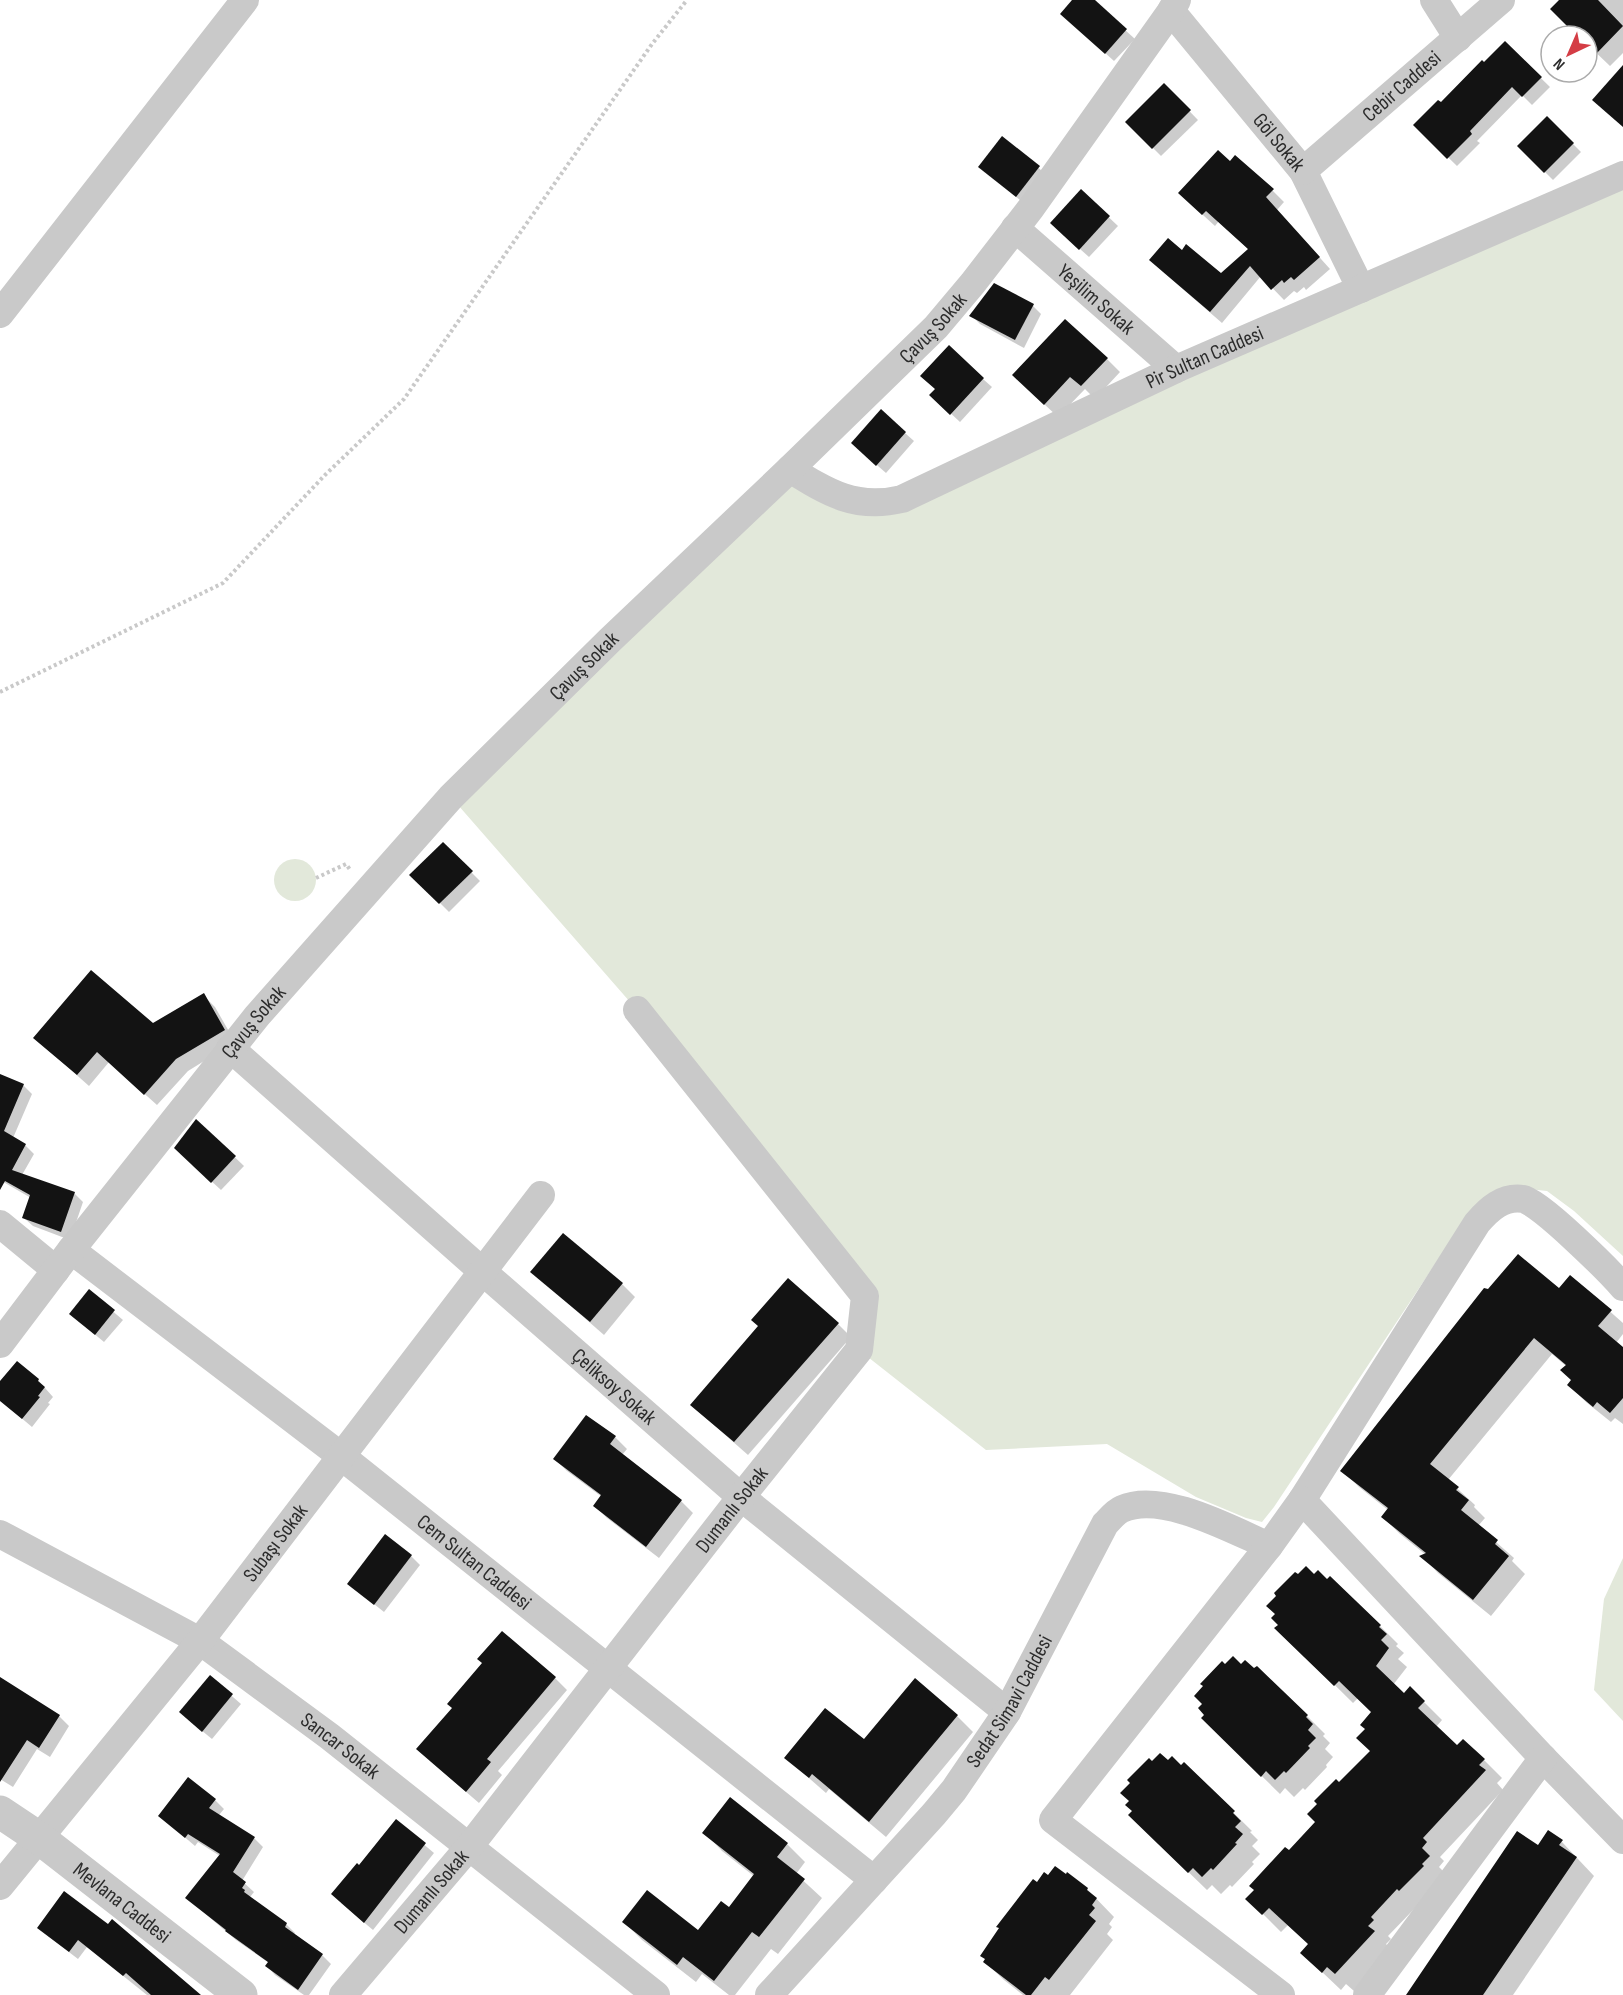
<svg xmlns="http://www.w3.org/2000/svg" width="1623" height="1995" viewBox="0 0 1623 1995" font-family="'Sofia Sans Condensed',sans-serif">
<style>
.green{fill:#e2e8da}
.shadow{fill:#0003}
.building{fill:#131313}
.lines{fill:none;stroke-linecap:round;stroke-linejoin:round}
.path{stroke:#c9c9c9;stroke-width:4;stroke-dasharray:3 3;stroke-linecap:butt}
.minor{stroke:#c9c9c9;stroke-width:28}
.tertiary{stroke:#c9c9c9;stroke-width:33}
.labels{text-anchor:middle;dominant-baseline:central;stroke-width:6;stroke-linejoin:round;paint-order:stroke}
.street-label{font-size:21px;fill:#2c2c2c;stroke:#fff}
</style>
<rect width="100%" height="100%" fill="#fff"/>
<g class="green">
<polygon points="1623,175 1623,1256 1574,1211 1547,1191 1518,1188 1455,1234 1274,1507 1262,1522 1246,1518 1196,1497 1107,1444 986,1450 859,1350 865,1296 637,1010 451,797 790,469 866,504"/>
<circle cx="295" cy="880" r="21"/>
<polygon points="1623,1558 1623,1721 1594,1690 1604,1599"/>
</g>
<g class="shadow">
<polygon points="1074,0 1092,0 1135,39 1114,61 1071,22"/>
<polygon points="1561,0 1623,0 1623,53 1610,66 1587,44 1587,36 1579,36"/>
<polygon points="1505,43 1550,87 1532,105 1522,95 1477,141 1480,143 1457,166 1415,125 1441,104"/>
<polygon points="1164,85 1198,120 1161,156 1127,122"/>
<polygon points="1547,118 1581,152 1553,180 1519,146"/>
<polygon points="1003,138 1048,176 1026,205 980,167"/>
<polygon points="1230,163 1272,190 1284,202 1277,210 1330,269 1306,290 1304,287 1297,293 1294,291 1284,300 1261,276 1222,323 1162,271 1182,252 1221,275 1249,250 1219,221 1215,226 1192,205"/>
<polygon points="1081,191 1118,226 1089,257 1061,232"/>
<polygon points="1033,306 1041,314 1024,348 980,324 971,315"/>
<polygon points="1107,359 1120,372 1095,399 1085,389 1058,417 1028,389"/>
<polygon points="983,379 992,387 960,422 931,395"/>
<polygon points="905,433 914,441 886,473 862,452"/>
<polygon points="443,844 480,881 449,912 412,875"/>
<polygon points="203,995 215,1007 235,1042 188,1071 157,1105 109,1062 89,1086 35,1038 153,1025"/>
<polygon points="0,1075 23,1085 32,1094 13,1138 25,1145 34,1154 22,1175 74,1193 83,1202 70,1240 33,1226 24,1218 31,1198 0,1180"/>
<polygon points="197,1121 244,1166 221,1190 184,1156"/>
<polygon points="532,1272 622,1284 635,1297 604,1335"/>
<polygon points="1571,1277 1623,1323 1623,1334 1616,1343 1623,1349 1623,1424 1615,1418 1611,1422 1586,1402 1569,1385 1573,1381 1566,1366 1552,1354 1448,1480 1475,1505 1474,1507 1485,1518 1478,1526 1514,1558 1512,1561 1525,1574 1491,1616 1438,1573 1422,1556 1426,1555 1400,1534 1383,1517 1388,1510 1359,1487 1342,1470 1559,1290"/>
<polygon points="89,1291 123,1320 104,1342 80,1322"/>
<polygon points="838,1324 851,1337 748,1455 706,1418 760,1327"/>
<polygon points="38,1380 53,1397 48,1403 50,1404 32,1427 0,1400 0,1383"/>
<polygon points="615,1437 627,1449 622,1455 681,1501 693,1513 659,1558 607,1518 595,1506 602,1497 567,1471 555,1459"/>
<polygon points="411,1556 420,1565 384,1612 349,1584"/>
<polygon points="1380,1626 1398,1644 1396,1646 1404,1653 1398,1659 1407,1667 1393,1685 1404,1695 1424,1702 1442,1720 1436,1727 1458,1747 1484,1760 1502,1778 1497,1783 1503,1790 1440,1857 1444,1861 1439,1867 1447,1875 1388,1936 1391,1939 1386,1944 1392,1950 1354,1991 1346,1984 1341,1990 1321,1971 1310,1945 1288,1925 1281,1932 1248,1899 1317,1822 1372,1752 1367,1730 1373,1713 1358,1698 1353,1703 1277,1628"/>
<polygon points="1225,1666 1242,1666 1286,1695 1325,1734 1323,1736 1330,1743 1325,1749 1333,1757 1326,1765 1327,1767 1305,1790 1303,1788 1294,1797 1285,1788 1280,1794 1203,1718"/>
<polygon points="210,1677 241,1704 212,1739 190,1721"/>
<polygon points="555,1678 567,1690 498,1771 502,1775 479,1803 430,1761"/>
<polygon points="0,1690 59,1716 69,1726 50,1757 37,1749 13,1787 0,1779"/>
<polygon points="957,1716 973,1732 886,1837 829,1789 826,1793 786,1758 864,1741"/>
<polygon points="1168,1762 1181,1767 1184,1764 1252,1831 1250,1832 1258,1840 1252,1846 1260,1854 1252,1862 1254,1864 1232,1887 1230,1885 1221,1894 1212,1885 1207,1890 1148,1833 1134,1811 1152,1763"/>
<polygon points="215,1800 224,1809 219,1815 254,1838 263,1847 242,1881 254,1892 250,1897 286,1924 295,1933 294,1935 322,1955 331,1964 309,1995 304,1995 275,1975 267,1966 269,1963 236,1940 187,1898 220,1856 198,1842 195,1846 160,1816"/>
<polygon points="396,1821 434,1853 373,1930 341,1903 359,1867"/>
<polygon points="704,1832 787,1844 805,1862 796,1874 822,1898 778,1954 771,1949 735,1995 729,1995 702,1974 696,1982 642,1940 624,1922 698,1932 729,1909 755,1877 722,1851"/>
<polygon points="1562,1842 1594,1876 1513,1995 1408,1995 1538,1847"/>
<polygon points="1037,1884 1087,1889 1114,1917 1109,1924 1112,1927 1107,1934 1113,1940 1070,1995 1023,1995 1004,1980 985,1962"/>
<polygon points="65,1893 199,1995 147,1995 87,1947 78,1959 48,1936"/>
</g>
<g class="building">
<polygon points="1072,0 1095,0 1127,29 1105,54 1060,14"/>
<polygon points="1559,0 1598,0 1623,26 1596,54 1587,46 1587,36 1577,36 1550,9"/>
<polygon points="1505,41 1542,77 1522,97 1512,87 1470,131 1472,134 1447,159 1413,125 1438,100 1441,102 1482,60 1484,62"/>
<polygon points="1623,65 1623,127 1592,100"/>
<polygon points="1164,83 1191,110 1152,149 1125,122"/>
<polygon points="1547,116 1574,143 1544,173 1517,146"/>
<polygon points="1002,136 1040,166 1016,197 978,167"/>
<polygon points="1218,150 1230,161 1235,155 1274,189 1266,197 1320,257 1294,280 1291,277 1284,283 1282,280 1271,290 1250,266 1210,312 1149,260 1168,238 1182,250 1186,244 1221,273 1248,249 1206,211 1202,215 1178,193"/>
<polygon points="1081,189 1110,216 1079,250 1050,223"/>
<polygon points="994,283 1034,304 1015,340 969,316"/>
<polygon points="1065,319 1108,358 1081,386 1070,377 1044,405 1012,375"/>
<polygon points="949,345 984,378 950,415 929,395 935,389 920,376"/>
<polygon points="881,409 906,432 876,466 851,443"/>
<polygon points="443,842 473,871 439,904 409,875"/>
<polygon points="91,970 153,1023 204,993 225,1030 176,1059 144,1095 97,1052 77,1075 33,1038"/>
<polygon points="0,1074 24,1084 4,1131 26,1144 12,1170 75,1192 61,1232 22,1218 30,1195 5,1181 0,1190"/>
<polygon points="196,1119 236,1156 211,1183 174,1148"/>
<polygon points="563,1233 623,1283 590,1322 530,1272"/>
<polygon points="1518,1254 1559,1288 1570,1275 1612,1310 1598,1326 1623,1347 1623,1398 1610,1413 1597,1402 1593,1407 1567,1385 1571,1380 1560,1370 1566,1365 1534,1338 1430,1464 1459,1487 1456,1490 1469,1500 1461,1510 1498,1540 1495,1544 1509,1556 1473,1600 1419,1556 1426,1553 1381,1517 1388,1508 1340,1471 1484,1288 1488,1289"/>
<polygon points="788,1278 839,1323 734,1442 690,1405 758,1326 751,1320"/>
<polygon points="89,1289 115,1310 95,1335 69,1314"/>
<polygon points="17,1361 39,1379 38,1381 45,1387 38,1396 40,1397 22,1419 0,1401 0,1381"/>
<polygon points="586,1415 616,1436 610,1444 682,1500 646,1547 593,1506 601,1495 553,1459"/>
<polygon points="385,1534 412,1555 374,1605 347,1584"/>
<polygon points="1306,1566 1314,1574 1318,1570 1327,1579 1330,1576 1381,1625 1379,1627 1387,1634 1381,1640 1389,1648 1376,1666 1404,1693 1410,1686 1425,1701 1418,1708 1457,1745 1463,1739 1485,1759 1479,1765 1486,1770 1423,1838 1427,1842 1422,1848 1430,1856 1422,1864 1424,1866 1399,1891 1397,1889 1371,1917 1374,1920 1368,1926 1375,1931 1335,1974 1327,1967 1322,1973 1300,1953 1308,1944 1269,1908 1262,1915 1245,1899 1254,1890 1249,1886 1285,1847 1289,1850 1315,1822 1307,1814 1317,1804 1314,1801 1336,1779 1339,1782 1370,1751 1356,1738 1365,1729 1360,1725 1371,1712 1339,1681 1334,1686 1274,1628 1278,1625 1271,1618 1275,1614 1266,1606 1276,1596 1274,1593 1295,1572 1298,1574"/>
<polygon points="502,1631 556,1677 487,1759 491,1762 466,1792 416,1749 452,1708 447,1704 482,1663 477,1659"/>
<polygon points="1233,1656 1241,1664 1245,1660 1254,1668 1257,1666 1308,1715 1306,1717 1313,1724 1308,1730 1316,1738 1308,1746 1310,1748 1286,1773 1284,1771 1275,1780 1266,1771 1261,1777 1201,1718 1204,1715 1198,1708 1202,1704 1194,1696 1203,1686 1200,1684 1222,1661 1225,1664"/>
<polygon points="210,1675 233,1694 202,1732 179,1712"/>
<polygon points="0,1677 60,1715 39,1748 27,1740 0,1782"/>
<polygon points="915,1678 958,1715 869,1822 812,1774 809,1778 784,1758 825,1708 864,1739"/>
<polygon points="1160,1753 1168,1760 1172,1756 1181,1765 1184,1762 1235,1811 1233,1813 1241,1821 1235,1827 1243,1834 1235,1843 1237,1844 1213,1870 1211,1868 1202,1877 1193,1868 1188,1873 1128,1815 1132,1811 1125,1805 1129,1801 1120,1793 1130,1783 1127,1780 1149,1758 1152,1761"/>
<polygon points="188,1777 216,1799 209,1808 255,1837 233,1872 246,1882 242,1888 245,1890 244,1892 287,1923 285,1927 323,1954 298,1990 265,1966 268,1962 225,1931 226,1930 185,1898 220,1854 188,1834 185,1838 158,1816"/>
<polygon points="730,1797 788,1843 777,1857 805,1879 759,1937 752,1932 714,1981 683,1957 677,1965 622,1922 647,1890 698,1930 721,1901 729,1907 754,1874 702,1833"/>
<polygon points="396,1819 426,1843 364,1923 331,1894 357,1863 359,1865"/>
<polygon points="1548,1830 1563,1840 1559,1845 1577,1857 1483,1995 1406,1995 1517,1831 1538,1845"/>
<polygon points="1055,1866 1066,1874 1067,1872 1088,1888 1087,1890 1097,1898 1092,1905 1095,1908 1089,1915 1096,1921 1049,1980 1045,1977 1031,1995 1026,1995 983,1962 985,1959 980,1956 999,1928 996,1927 1033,1879 1037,1882 1044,1872 1048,1875"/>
<polygon points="64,1891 108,1924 112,1919 201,1995 151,1995 126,1973 123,1976 78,1940 69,1952 37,1928"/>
</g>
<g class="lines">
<g class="path">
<polyline points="0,692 223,583 325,475 404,399 652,44 687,0"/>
<polyline points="316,878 346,864 351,871"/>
</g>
<g class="minor">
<polyline points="1434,0 1458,38"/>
<path id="s1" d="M1171 11 1303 171 1361 289"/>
<path id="s2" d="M1303 171 1501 0"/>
<path id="s3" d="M1015 228 1176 369"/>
<polyline points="0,314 245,0"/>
<path id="s4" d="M790 469C828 493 856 510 902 499L1176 369 1623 175"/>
<path id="s5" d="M230 1048 482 1271 741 1497 1007 1712"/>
<polyline points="0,1224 56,1270"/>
<path id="s6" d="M71 1250 341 1456 874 1880"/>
<path id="s7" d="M0 1344 71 1250 257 1016 451 797 610 640 790 469 936 327 973 283 1031 208 1171 11 1177 0"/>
<path d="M1302 1500 1477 1223C1489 1209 1503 1196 1523 1199 1539 1201 1610 1272 1623 1287"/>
<path id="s8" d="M0 1534 200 1641 329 1736 656 1995"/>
<path id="s9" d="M0 1886 200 1641 541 1195"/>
<path id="s10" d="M343 1995 469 1847 741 1497 859 1350 865 1296 637 1010"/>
<path id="s11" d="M769 1995 934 1814 954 1790 1007 1712 1105 1524C1110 1519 1115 1512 1122 1509 1162 1491 1232 1530 1269 1546"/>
<polyline points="1281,1995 1053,1820 1269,1546 1302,1500 1543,1758 1623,1840"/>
<polyline points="1367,1995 1543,1758"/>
</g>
<path class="tertiary" id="s12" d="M0 1812 39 1838 241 1995"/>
</g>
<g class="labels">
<g class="street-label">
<text stroke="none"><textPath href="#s2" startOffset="130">Cebir Caddesi</textPath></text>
<text stroke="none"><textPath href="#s1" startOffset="170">Göl Sokak</textPath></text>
<text stroke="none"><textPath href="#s3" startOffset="108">Yeşilim Sokak</textPath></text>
<text stroke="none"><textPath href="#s7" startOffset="1382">Çavuş Sokak</textPath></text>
<text stroke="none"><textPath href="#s4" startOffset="454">Pir Sultan Caddesi</textPath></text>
<text stroke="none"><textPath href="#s7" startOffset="896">Çavuş Sokak</textPath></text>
<text stroke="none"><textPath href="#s7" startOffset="410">Çavuş Sokak</textPath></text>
<text stroke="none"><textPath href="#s5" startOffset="512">Çeliksoy Sokak</textPath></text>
<text stroke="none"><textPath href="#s10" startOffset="622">Dumanlı Sokak</textPath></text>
<text stroke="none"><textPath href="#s9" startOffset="440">Subaşı Sokak</textPath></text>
<text stroke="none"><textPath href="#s6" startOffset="510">Cem Sultan Caddesi</textPath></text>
<text stroke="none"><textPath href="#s11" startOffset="381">Sedat Simavi Caddesi</textPath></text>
<text stroke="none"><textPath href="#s8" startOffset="402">Sancar Sokak</textPath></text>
<text stroke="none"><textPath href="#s10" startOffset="136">Dumanlı Sokak</textPath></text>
<text stroke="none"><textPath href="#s12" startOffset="152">Mevlana Caddesi</textPath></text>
</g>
</g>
<g transform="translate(1569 54) rotate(224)"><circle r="28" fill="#ffffff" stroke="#ababab" stroke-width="1.5"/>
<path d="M0-4.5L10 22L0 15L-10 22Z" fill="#d43d45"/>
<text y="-9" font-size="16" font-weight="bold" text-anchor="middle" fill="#2c2c2c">N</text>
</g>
</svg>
